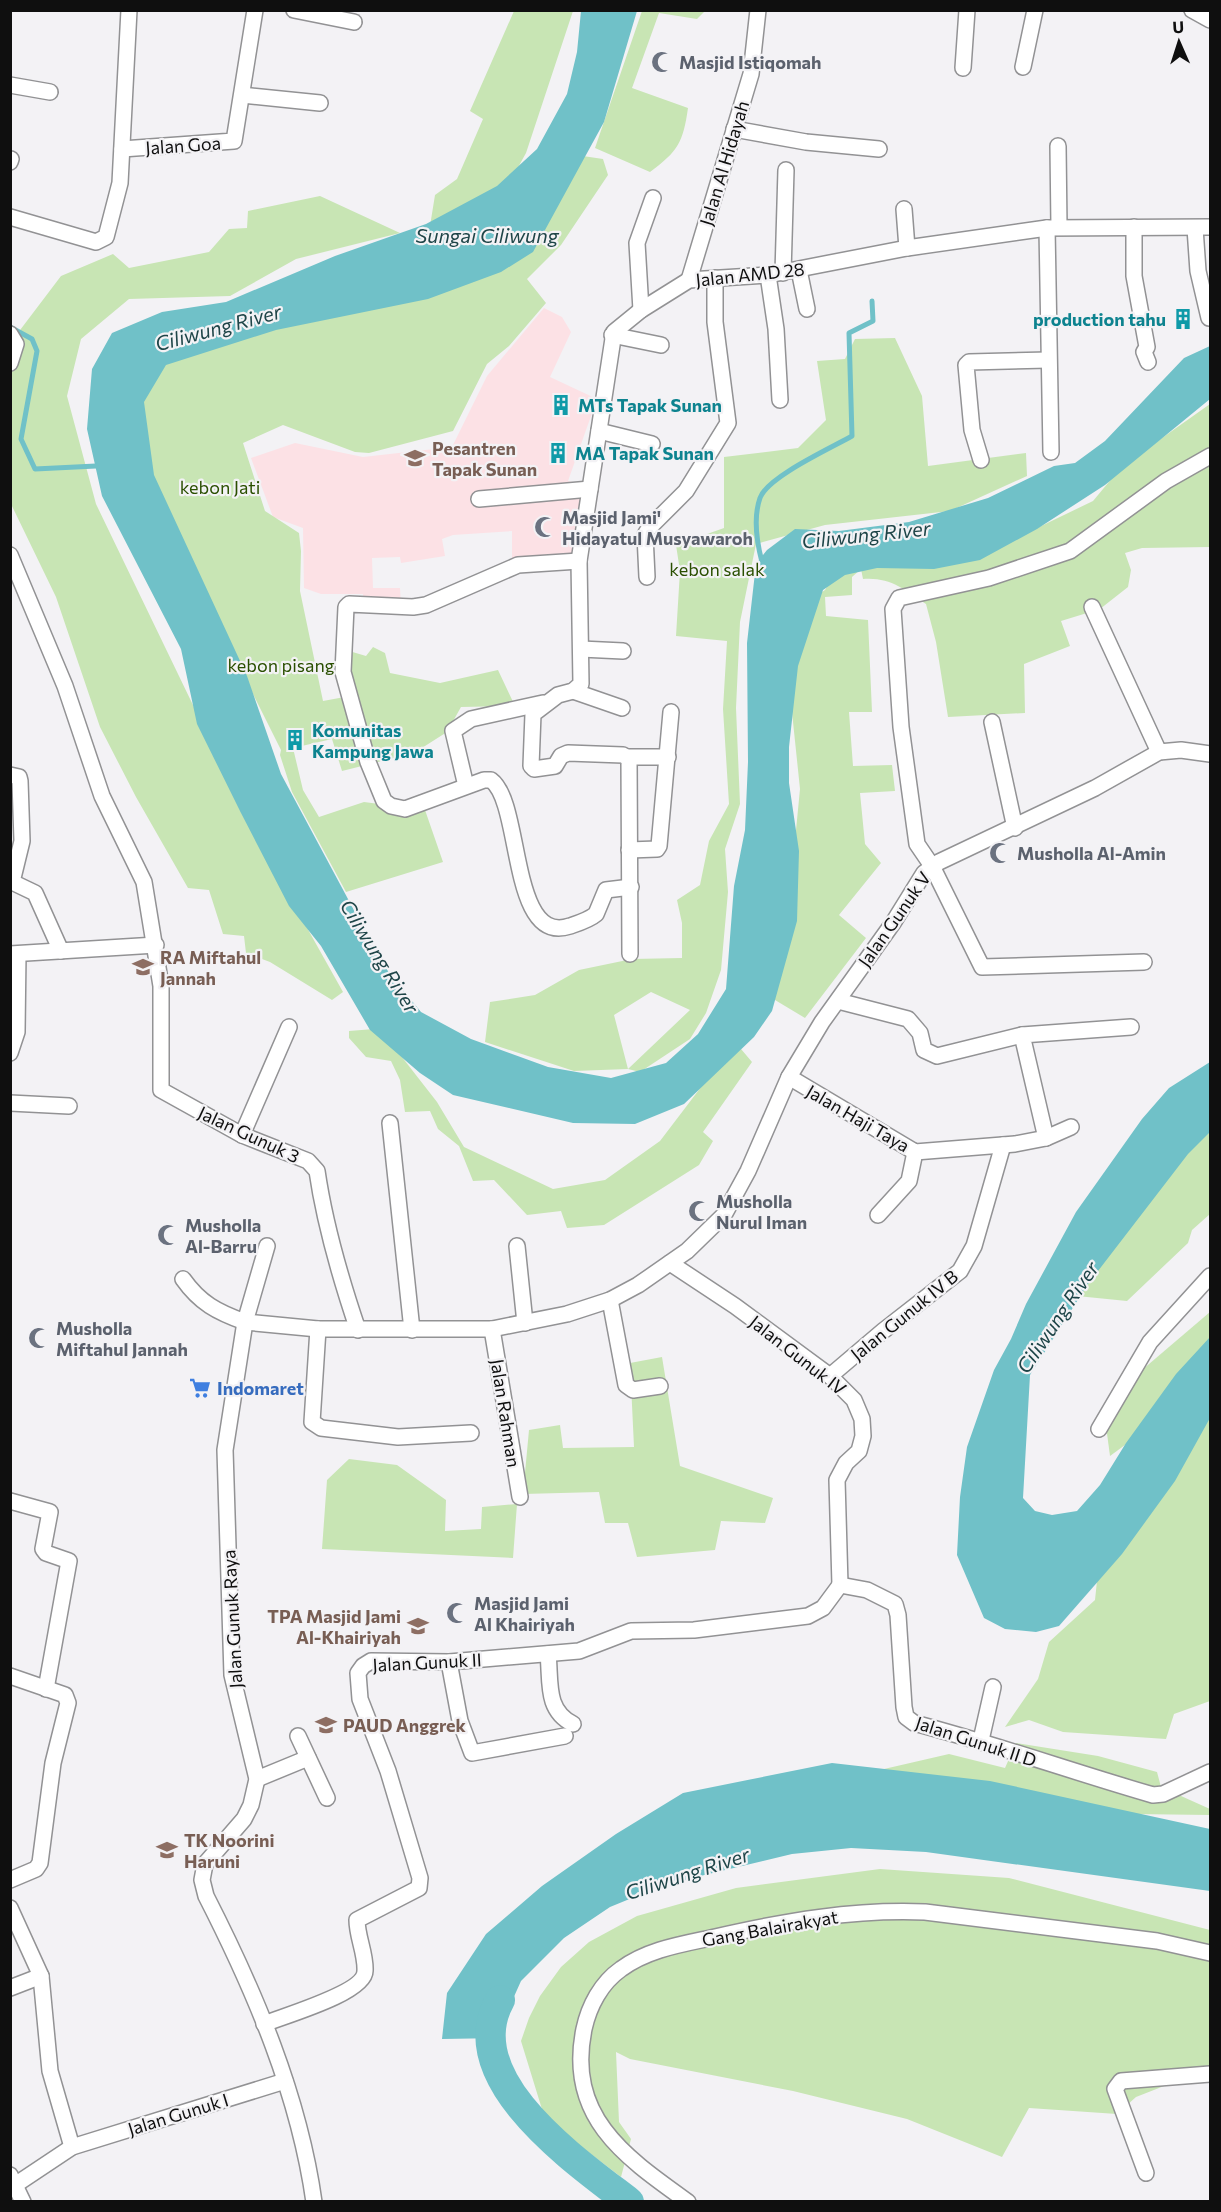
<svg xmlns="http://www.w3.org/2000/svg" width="1221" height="2212" viewBox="0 0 1221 2212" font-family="Commissioner,sans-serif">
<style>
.education{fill:#fce1e5}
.green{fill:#c8e5b4;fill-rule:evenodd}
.water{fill:#70c1c8}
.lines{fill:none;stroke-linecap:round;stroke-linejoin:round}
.stream{stroke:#70c1c8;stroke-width:5}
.river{stroke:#70c1c8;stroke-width:30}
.street-casing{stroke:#929294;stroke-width:18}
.street{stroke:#fff;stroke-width:15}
.labels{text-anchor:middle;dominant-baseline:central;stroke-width:4.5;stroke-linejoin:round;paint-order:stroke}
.worship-label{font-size:18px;font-weight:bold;fill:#5b616d;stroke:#f3f2f5;text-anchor:start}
.street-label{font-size:18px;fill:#0f0f0f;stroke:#f3f2f5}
.culture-label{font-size:18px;font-weight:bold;fill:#0d838f;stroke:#f3f2f5;text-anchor:start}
.education-label{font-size:18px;font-weight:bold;fill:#785e54;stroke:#f3f2f5;text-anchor:start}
.park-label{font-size:18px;fill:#2a4f00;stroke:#f3f2f5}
.shop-label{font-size:18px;font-weight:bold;fill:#366cbe;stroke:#f3f2f5;text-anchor:start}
.water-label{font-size:20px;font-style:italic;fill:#1e4548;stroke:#f3f2f5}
</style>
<rect width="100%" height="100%" fill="#f3f2f5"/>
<polygon class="education" points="544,308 562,317 571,332 550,377 597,399 568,481 582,484 580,555 512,558 512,531 453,535 442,539 445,556 401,563 400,557 372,558 373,588 400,588 401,606 364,606 363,594 321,594 304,588 303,528 273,517 251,458 295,443 363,457 452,447 487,376"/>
<g class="green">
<polygon points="514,11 573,11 526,153 506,189 430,226 435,195 457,179 483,119 470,111"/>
<path d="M642 11H705L697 19 659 13 632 88 688 108C683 143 678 151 650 172L595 148Z"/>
<polygon points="576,155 603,159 608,175 561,245 527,279 546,303 509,346 487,364 453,431 369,453 355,452 283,425 243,443 265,511 299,533 301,551 300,591 323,701 350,696 339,648 366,656 373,647 385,653 390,673 440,683 498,670 515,706 461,707 447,732 414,753 342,771 332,739 293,748 303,790 319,817 364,802 425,810 443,862 346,892 292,792 280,755 281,750 143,474 140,373"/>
<polygon points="320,196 400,233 296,259 230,296 129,299 81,339 67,396 96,504 260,844 343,992 332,1000 270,962 246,953 244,936 223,934 209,890 188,888 136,797 100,727 56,597 11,504 11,342 61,276 113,254 129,268 209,252 229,229 247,228 248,211"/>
<path d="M895 338 922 396 928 466 1026 453 1027 476 950 511 825 525 756 544 740 622 736 708 740 804 725 849 728 892 721 970 706 1013 690 1039 640 1072 628 1069 574 1071 485 1042 490 1002 535 995 579 970 632 959 682 958V923L677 900 700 885 709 841 729 804 723 709 727 641 676 636 680 571 676 545 724 528V457L798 448 826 420 817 361 845 359 855 339ZM651 992 690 1010 628 1069 614 1015Z"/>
<path d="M1210 404V547L1142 548 1125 553 1131 570 1128 587 1100 609 1061 621 1070 646 1024 664 1025 713 948 717 936 642 926 604C904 589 890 577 863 579L861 569 852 577V595L825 597 826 616 868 620 872 712H849L853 766 892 765 895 791 860 793 865 844 881 863 839 915 866 938 805 1018 775 1000 773 960 793 861 800 789 785 645 813 598 825 590 837 569 1035 529 1093 501 1113 477 1138 455Z"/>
<polygon points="374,1029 398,1052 437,1102 464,1147 553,1189 605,1180 660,1141 711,1074 741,1049 752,1062 703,1132 713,1141 699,1165 604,1225 567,1228 561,1211 527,1215 494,1180 473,1181 459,1146 438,1129 430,1111 405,1112 400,1080 391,1061 366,1057 349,1038 349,1031"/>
<polygon points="1210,1124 1210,1214 1192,1230 1188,1243 1127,1301 1077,1296"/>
<polygon points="1210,1312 1210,1348 1129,1442 1110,1456 1106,1426 1142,1370"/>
<polygon points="662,1357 680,1466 773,1498 765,1523 721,1521 715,1550 637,1557 628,1523 605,1523 599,1492 523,1494 529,1430 560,1425 563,1448 634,1447 630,1363"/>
<polygon points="1210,1402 1210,1701 1174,1714 1166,1739 1063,1732 1029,1720 1005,1727 1038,1679 1049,1642 1095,1600 1097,1581"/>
<polygon points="349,1459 397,1465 446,1500 445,1531 481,1529 482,1507 517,1504 513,1558 322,1549 327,1480"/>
<polygon points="1016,1743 1098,1756 1157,1772 1161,1787 1210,1809 1210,1815 1132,1814 845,1778 949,1754 1005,1768"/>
<polygon points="880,1869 1009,1878 1210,1930 1210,2068 1136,2097 1117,2114 1029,2108 1002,2157 907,2119 793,2091 630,2059 616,2052 619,2122 631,2139 621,2177 545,2119 521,2041 529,2018 540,1996 561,1967 589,1942 637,1916 736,1888"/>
</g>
<g class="water">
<polygon points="581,11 637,11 604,122 533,252 501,272 428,299 276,330 166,365 144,402 154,475 247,676 281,774 363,927 389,973 421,1012 471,1039 548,1067 611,1078 666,1063 698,1034 726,989 734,886 745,830 748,762 747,643 756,564 767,550 795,529 839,531 909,522 988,498 1054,466 1075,463 1105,441 1184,358 1210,346 1210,399 1105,485 1037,529 980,560 934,569 877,568 845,575 823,590 798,666 789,747 789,783 799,851 797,921 772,1011 754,1037 684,1104 635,1124 573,1123 453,1095 420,1073 370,1030 321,946 289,906 241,813 197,724 181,649 102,496 87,429 92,369 112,333 162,312 226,302 335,256 426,224 497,186 537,149 567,94 577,52"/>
<polygon points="1210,1062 1210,1132 1188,1154 1088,1284 1030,1375 1023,1498 1035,1511 1052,1515 1077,1511 1100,1485 1126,1443 1176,1374 1210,1337 1210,1418 1175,1481 1122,1554 1059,1626 1036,1632 1005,1629 984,1618 957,1555 960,1497 967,1447 994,1370 1011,1339 1026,1304 1076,1212 1142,1119 1169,1088"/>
<polygon points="832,1763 990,1781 1210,1829 1210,1891 926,1852 851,1848 792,1854 696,1877 649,1891 610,1907 564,1938 521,1981 508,2010 502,2038 442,2039 447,1993 486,1934 542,1886 616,1834 683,1793"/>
</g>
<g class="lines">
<g class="stream">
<polyline points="10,327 32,339 37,351 21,439 35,469 96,466"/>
<path d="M762 562C757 543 753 518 760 498 767 477 831 448 852 436L849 333 873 321 872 301"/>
</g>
<path class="river" d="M500 2000C456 2079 576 2161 629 2202"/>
<defs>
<g id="street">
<polyline points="294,10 354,22"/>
<polyline points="1192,10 1210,20"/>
<polyline points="1023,67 1035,10"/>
<polyline points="963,68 967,10"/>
<polyline points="10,85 50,92"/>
<polyline points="242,95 320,103"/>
<polyline points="734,129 806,142 879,149"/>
<polyline points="1058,146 1059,227"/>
<polyline points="122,149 234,141 255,10"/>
<polyline points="10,162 11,159"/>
<polyline points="904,209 907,248"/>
<polyline points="10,217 96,242 106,237 120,183 129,10"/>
<polyline points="1134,227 1134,276 1147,347 1144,352 1148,362"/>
<polyline points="1047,228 1051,452"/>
<polyline points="1195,228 1198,271 1209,318"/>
<polyline points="799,270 807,309"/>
<polyline points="783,273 786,170"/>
<polyline points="768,275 776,329 780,400"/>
<polyline points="689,280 751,74 758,10"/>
<polyline points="641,310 637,243 653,198"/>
<polyline points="10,334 16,344 10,363"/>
<polyline points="612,335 661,345"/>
<polyline points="599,431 652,444"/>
<polyline points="981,460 972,430 966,365 969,362 1048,360"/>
<polyline points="479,499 590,489"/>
<path d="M10 555 65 686 102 796 144 882 161 986V1090L242 1135 308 1161 317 1171C325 1226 340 1277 358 1330"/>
<path d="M579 561 518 565 426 605 413 607 349 604 346 607 343 672 368 762 384 801 391 806 405 809 484 780H491C523 803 509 946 570 926 579 923 589 920 596 914L606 890 631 887"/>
<polyline points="647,577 645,535 649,528 686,491 728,423 715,322 715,278"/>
<polyline points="1092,607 1159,752"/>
<polyline points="581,649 623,651"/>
<polyline points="573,691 622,708"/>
<polyline points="992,722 1015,828"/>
<polyline points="627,757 668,757"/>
<polyline points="10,775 19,777 20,781 22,841 12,882 35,893 61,951"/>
<polyline points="466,786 453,731 471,719 543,703"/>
<polyline points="629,850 657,849 659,846 671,712"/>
<polyline points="10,954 156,945"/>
<polyline points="630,954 629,759 623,755 568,753 561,756 555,766 534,769 531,766 533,714 558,695 573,691 581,684 579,561 614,332 641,310 689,280 768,275 907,248 1047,228 1210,227"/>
<polyline points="1144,962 982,967 932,866 917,844 901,727 893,609 899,598 989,578 1070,551 1166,481 1210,456"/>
<polyline points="838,1001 908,1019 920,1033 924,1050 937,1056 1022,1035"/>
<polyline points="10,1053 17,1032 18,954"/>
<polyline points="789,1077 915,1152 1015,1144 1046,1138 1071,1127"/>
<polyline points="10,1103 69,1106"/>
<polyline points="390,1123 412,1330"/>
<polyline points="242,1135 289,1027"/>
<polyline points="1046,1138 1022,1035 1131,1027"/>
<polyline points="878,1215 909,1181 915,1152"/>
<path d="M267 1246 245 1322 225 1450 232 1675 257 1779 251 1805 244 1819 205 1864 202 1880 206 1896C255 1992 299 2095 314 2202"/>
<polyline points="517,1246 525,1323"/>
<polyline points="670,1263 735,1306 830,1376 854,1400 862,1419 863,1436 859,1451 846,1463 837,1480 840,1585"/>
<path d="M183 1279C200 1303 217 1312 245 1322L318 1329H492L567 1314 610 1300 638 1285 687 1251 724 1215 748 1171 789 1077 822 1022 893 923 924 873 939 862 1095 788 1159 752 1181 750 1210 754"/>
<polyline points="610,1300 626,1385 633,1390 660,1386"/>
<polyline points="318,1329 312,1422 321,1428 398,1437 471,1433"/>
<polyline points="492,1329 520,1497"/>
<polyline points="830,1376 883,1331 960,1271 974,1246 1003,1145"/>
<polyline points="1099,1429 1150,1342 1210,1276"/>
<polyline points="10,1501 50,1512 43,1549 46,1553 69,1561 46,1689"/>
<path d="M840 1585 867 1590 895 1604 898 1615 904 1707 906 1717 914 1723C995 1744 1073 1772 1153 1795L1163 1794 1210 1772"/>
<path d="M548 1654C551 1682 545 1710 573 1724"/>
<polyline points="449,1662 460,1721 472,1753 565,1736"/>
<polyline points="10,1676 65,1695 68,1703 53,1763 40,1863 36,1869 10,1880"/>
<polyline points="298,1736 327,1798"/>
<polyline points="981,1740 993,1687"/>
<polyline points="257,1779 308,1758"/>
<polyline points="10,1908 41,1976 50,2071 72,2147"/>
<polyline points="10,1988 41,1976"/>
<path d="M264 2024C283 2016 365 1993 365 1971 366 1954 357 1937 357 1920L419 1888 420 1878 388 1771 360 1699 358 1673 363 1666 371 1661 449 1662 579 1651 631 1631 694 1630 808 1616 823 1608 840 1585"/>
<polyline points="1146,2173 1115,2089 1121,2081 1210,2074"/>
<polyline points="10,2175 23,2202"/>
<polyline points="15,2185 72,2147 285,2081"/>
<path d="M688 2202C625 2157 566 2117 584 2029 589 2006 601 1983 621 1969 648 1949 683 1944 715 1937 785 1921 854 1909 925 1912L1157 1941 1210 1953"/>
</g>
</defs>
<use href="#street" class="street-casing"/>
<use href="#street" class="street"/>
</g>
<defs>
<symbol id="mosque-bare" viewBox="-9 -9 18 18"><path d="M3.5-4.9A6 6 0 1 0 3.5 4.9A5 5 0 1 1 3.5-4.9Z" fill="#6b7280" stroke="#f3f2f5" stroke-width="2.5" paint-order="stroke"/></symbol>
<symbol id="building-bare" viewBox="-9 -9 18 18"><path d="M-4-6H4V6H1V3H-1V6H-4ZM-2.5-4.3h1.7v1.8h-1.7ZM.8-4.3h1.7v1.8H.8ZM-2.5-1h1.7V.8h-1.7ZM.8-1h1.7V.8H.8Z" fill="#0f9aa8" stroke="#f3f2f5" stroke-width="2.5" paint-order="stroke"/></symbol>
<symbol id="school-bare" viewBox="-9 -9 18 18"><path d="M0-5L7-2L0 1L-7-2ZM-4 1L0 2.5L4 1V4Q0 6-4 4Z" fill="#8d6e63" stroke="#f3f2f5" stroke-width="2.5" paint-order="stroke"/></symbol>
<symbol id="supermarket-bare" viewBox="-9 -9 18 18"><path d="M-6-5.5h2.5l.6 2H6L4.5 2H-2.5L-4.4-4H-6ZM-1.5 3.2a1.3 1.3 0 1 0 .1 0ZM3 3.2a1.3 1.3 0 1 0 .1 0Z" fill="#3f7fe0" stroke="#f3f2f5" stroke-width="2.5" paint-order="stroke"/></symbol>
</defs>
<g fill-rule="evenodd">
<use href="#mosque-bare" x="647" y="47" width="30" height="30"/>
<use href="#building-bare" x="1168" y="304" width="30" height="30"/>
<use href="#building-bare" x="546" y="390" width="30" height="30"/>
<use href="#building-bare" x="543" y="438" width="30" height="30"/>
<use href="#school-bare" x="400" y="443" width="30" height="30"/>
<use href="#mosque-bare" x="530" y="512" width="30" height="30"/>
<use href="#building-bare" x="280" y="725" width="30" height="30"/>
<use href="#mosque-bare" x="985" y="838" width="30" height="30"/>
<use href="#school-bare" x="128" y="952" width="30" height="30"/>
<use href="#mosque-bare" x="684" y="1196" width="30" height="30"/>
<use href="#mosque-bare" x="153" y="1220" width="30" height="30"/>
<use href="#mosque-bare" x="24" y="1323" width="30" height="30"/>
<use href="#supermarket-bare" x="185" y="1373" width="30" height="30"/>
<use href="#mosque-bare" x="442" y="1598" width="30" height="30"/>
<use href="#school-bare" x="403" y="1611" width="30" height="30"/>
<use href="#school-bare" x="311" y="1710" width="30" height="30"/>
<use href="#school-bare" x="152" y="1835" width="30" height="30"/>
</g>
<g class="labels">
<g class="worship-label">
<text x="679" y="62">Masjid Istiqomah</text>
<text x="562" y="517">Masjid Jami'<tspan x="562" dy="21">Hidayatul Musyawaroh</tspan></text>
<text x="1017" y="853">Musholla Al-Amin</text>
<text x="716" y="1201">Musholla<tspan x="716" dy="21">Nurul Iman</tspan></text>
<text x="185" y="1225">Musholla<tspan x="185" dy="21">Al-Barru</tspan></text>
<text x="56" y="1328">Musholla<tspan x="56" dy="21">Miftahul Jannah</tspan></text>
<text x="474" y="1603">Masjid Jami<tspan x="474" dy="21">Al Khairiyah</tspan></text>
</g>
<g class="street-label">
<text transform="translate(183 145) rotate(-4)">Jalan Goa</text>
<text transform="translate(724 163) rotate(-73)">Jalan Al Hidayah</text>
<text transform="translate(750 274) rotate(-6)">Jalan AMD 28</text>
<text transform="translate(894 919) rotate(-55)">Jalan Gunuk V</text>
<text transform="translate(858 1118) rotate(30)">Jalan Haji Taya</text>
<text transform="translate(249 1134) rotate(25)">Jalan Gunuk 3</text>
<text transform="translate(904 1315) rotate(-39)">Jalan Gunuk IV B</text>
<text transform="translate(798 1355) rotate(38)">Jalan Gunuk IV</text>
<text transform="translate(506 1413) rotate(81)">Jalan Rahman</text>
<text transform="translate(232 1619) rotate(-93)">Jalan Gunuk Raya</text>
<text transform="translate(427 1662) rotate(-3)">Jalan Gunuk II</text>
<text transform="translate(976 1741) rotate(18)">Jalan Gunuk II D</text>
<text transform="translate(770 1928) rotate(-10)">Gang Balairakyat</text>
<text transform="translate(178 2114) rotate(-17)">Jalan Gunuk I</text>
</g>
<g class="culture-label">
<text x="1166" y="319" text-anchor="end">production tahu</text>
<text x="578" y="405">MTs Tapak Sunan</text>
<text x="575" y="453">MA Tapak Sunan</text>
<text x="312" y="730">Komunitas<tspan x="312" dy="21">Kampung Jawa</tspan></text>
</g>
<g class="education-label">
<text x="432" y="448">Pesantren<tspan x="432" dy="21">Tapak Sunan</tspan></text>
<text x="160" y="957">RA Miftahul<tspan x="160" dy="21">Jannah</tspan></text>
<text x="401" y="1616" text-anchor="end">TPA Masjid Jami<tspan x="401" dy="21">Al-Khairiyah</tspan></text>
<text x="343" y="1725">PAUD Anggrek</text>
<text x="184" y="1840">TK Noorini<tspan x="184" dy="21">Haruni</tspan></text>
</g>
<g class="park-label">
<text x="220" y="487">kebon Jati</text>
<text x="717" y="569">kebon salak</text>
<text x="281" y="665">kebon pisang</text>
</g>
<g class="shop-label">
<text x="217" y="1388">Indomaret</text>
</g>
<g class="water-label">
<text x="487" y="235">Sungai Ciliwung</text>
<text transform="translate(218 327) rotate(-15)">Ciliwung River</text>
<text transform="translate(866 534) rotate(-6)">Ciliwung River</text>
<text transform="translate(380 956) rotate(58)">Ciliwung River</text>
<text transform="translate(1057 1317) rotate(-56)">Ciliwung River</text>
<text transform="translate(687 1873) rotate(-18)">Ciliwung River</text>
</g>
</g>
<rect width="1221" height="2212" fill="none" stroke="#0f0f0f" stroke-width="24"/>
<g transform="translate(1179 42) rotate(357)" stroke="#f3f2f5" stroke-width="4.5" paint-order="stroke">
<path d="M0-4.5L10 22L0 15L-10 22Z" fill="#0f0f0f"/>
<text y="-9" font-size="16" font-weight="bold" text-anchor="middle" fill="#0f0f0f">U</text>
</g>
</svg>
